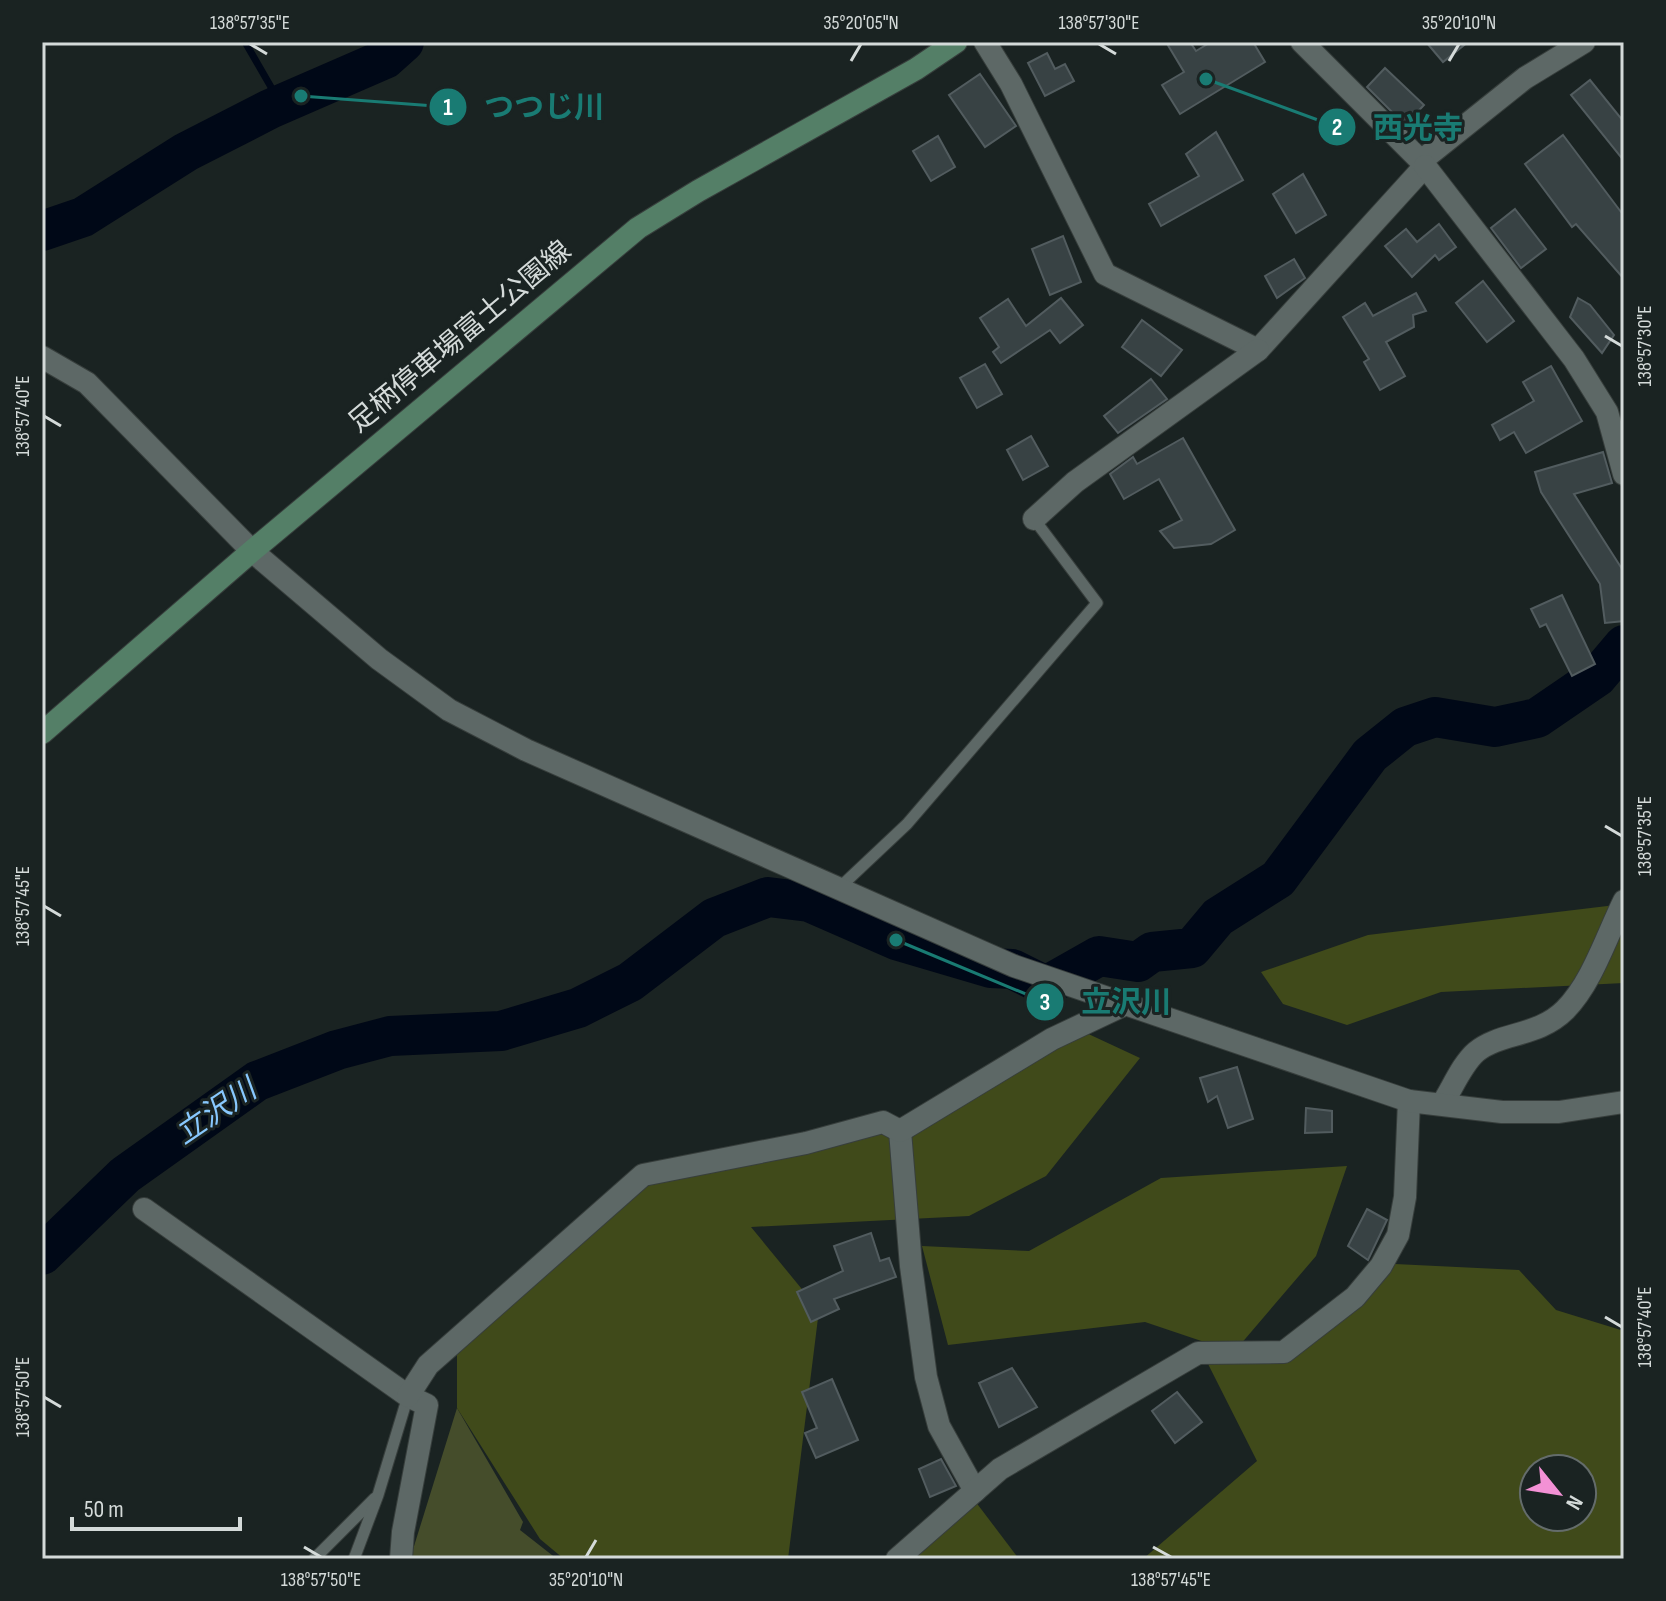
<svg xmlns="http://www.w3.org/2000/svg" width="1666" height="1601" viewBox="0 0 1666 1601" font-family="'Sofia Sans Condensed','Noto Sans JP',sans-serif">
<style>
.green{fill:#454d2b}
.forest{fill:#404a1a;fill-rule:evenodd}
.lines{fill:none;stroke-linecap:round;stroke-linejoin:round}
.stream{stroke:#000817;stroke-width:7}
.river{stroke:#000817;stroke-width:40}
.building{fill:#384244;stroke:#525c5f;stroke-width:2}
.service-casing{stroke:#373e3c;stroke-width:13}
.minor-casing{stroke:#373e3c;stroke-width:24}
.tertiary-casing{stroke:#373e3c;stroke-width:24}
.secondary-casing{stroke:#373e3c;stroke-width:24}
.service{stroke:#5d6866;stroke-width:11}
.minor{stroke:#5d6866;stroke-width:22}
.tertiary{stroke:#5d6866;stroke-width:22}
.secondary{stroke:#547f67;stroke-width:22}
.ticks{fill:none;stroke:#d4dad9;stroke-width:3}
.labels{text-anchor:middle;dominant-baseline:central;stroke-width:6;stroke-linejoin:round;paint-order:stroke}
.street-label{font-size:28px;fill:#d4dad9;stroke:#1a2322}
.water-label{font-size:30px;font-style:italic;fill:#88c8fe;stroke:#1a2322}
.leader{fill:none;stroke:#197b73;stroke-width:3}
.callout-dot{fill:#197b73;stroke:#1a2322;stroke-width:3}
.mark-label{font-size:24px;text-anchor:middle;font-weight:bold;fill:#fff}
.callout-label{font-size:30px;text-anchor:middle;font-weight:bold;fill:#197b73;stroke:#1a2322;stroke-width:6;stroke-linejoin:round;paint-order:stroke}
.neatline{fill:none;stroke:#d4dad9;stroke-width:3}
.ticks-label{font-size:20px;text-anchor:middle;fill:#d4dad9}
</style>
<rect width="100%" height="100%" fill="#1a2322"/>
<polygon class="green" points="457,1408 523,1522 520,1530 557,1559 410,1559"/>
<g class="forest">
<polygon points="1624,904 1624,983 1441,992 1347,1025 1283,1004 1261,972 1368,935"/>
<polygon points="1082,1031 1140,1058 1046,1176 969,1216 751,1227 819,1310 788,1559 564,1559 540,1539 457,1408 457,1327 628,1191 806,1143 902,1132"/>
<polygon points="1347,1166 1316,1256 1234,1352 1145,1322 948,1345 922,1246 1029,1251 1161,1178"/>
<path d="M1395 1264 1519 1270 1556 1310 1624 1331V1559H1143L1257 1461 1205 1358 1298 1343ZM1534 1469H1582V1517H1534Z"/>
<polygon points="972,1497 1019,1559 909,1559"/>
</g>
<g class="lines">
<polyline class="stream" points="245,42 271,87 270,109"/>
<g class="river">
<polyline points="42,231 83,217 186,152 270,109 385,59 404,42"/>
<polyline points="42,1255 125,1175 257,1081 337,1050 390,1036 501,1031 578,1008 630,982 714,918 768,897 809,902 896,940 991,968 1012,969 1046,986 1099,956 1138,962 1152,952 1192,948 1218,917 1278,879 1370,755 1405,727 1435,717 1495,727 1537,718 1597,677 1624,645"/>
</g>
</g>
<g class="building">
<polygon points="1166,42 1190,42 1196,51 1211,42 1253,42 1265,62 1180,114 1162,85 1184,72"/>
<polygon points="1426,42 1468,42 1443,62"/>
<polygon points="1047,53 1055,69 1065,64 1074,81 1045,96 1028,63"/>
<polygon points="1385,68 1424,105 1405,125 1367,87"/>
<polygon points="980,74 1016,126 985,147 949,95"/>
<polygon points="1590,80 1624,122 1624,161 1571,95"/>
<polygon points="1216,132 1243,180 1161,226 1149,204 1199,176 1186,154"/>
<polygon points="1563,135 1624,216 1624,279 1576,224 1572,227 1525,164"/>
<polygon points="938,136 955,167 931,181 913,151"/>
<polygon points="1303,174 1326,215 1296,233 1273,194"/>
<polygon points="1515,209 1546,249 1521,268 1491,228"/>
<polygon points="1439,224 1456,247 1439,260 1435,255 1412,277 1385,246 1406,229 1417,242"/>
<polygon points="1063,236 1081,282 1050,295 1032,249"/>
<polygon points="1294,259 1305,278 1277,298 1265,276"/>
<polygon points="1483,281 1514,321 1487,342 1456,303"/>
<polygon points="1416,293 1426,311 1413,315 1414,327 1386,342 1405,376 1380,390 1364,362 1369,359 1343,317 1365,303 1373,316"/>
<polygon points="1061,298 1083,325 1060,343 1050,330 1001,363 993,352 999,347 980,318 1008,299 1026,326"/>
<polygon points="1578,298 1590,305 1614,335 1602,353 1570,317"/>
<polygon points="1142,320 1182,350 1161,376 1122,347"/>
<polygon points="985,364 1002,394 977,408 960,378"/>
<polygon points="1551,366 1582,421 1526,453 1514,432 1500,440 1492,425 1534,401 1523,382"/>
<polygon points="1151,379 1167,399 1118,433 1104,416"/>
<polygon points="1031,436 1048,466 1023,480 1007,450"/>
<polygon points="1183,438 1235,530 1211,544 1174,548 1160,531 1182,520 1159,479 1124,499 1110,474 1133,457 1137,464"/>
<polygon points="1603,452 1612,483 1574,494 1624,572 1624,621 1605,623 1600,584 1541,492 1535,472"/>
<polygon points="1562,595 1595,664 1572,676 1546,624 1540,627 1531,609"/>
<polygon points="1237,1067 1253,1119 1228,1128 1217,1096 1208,1102 1200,1078"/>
<polygon points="1306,1108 1332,1111 1332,1132 1305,1133"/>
<polygon points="1367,1209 1387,1220 1368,1260 1348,1246"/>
<polygon points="871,1233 880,1261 889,1258 896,1277 834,1299 839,1309 811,1322 797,1292 843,1271 834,1246"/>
<polygon points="1012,1368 1037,1407 999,1427 979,1383"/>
<polygon points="832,1379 858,1440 816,1458 805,1433 817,1428 802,1392"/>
<polygon points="1177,1392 1202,1422 1175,1443 1152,1411"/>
<polygon points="941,1459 956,1486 930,1497 919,1469"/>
</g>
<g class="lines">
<defs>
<g id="service">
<polyline points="838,889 907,824 1097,603 1034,519"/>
<polyline points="314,1559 375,1498"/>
<polyline points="354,1559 378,1495 408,1396"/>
</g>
<g id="minor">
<polyline points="985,42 1011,84 1105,274 1258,350 1425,166 1421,161 1525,78 1584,42"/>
<polyline points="1302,42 1421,161"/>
<polyline points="1425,166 1574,359 1607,412 1624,474"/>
<polyline points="1034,519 1075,482 1258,350"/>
<path d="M1442 1104C1452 1089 1462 1064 1476 1052 1500 1032 1538 1037 1565 1010 1592 983 1607 935 1624 901"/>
<polyline points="900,1131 911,1266 926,1377 939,1426 975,1491"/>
<polyline points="144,1209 408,1396 427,1405 403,1532 401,1559"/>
<polyline points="408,1396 428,1365 643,1175 806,1143 883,1122 900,1131 1052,1039 1126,1004"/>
<polyline points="897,1559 1000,1469 1198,1353 1284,1352 1355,1297 1381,1266 1398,1235 1405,1197 1409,1101"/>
</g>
<polyline id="tertiary" points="42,357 87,383 252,551 379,659 449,710 526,750 1014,966 1409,1101 1502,1112 1559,1112 1624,1102"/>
<polyline id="secondary" points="42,733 252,551 638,228 698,191 916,69 956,42"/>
</defs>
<use href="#service" class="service-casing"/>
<use href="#minor" class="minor-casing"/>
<use href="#tertiary" class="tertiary-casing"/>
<use href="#secondary" class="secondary-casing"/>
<use href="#service" class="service"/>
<use href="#minor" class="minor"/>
<use href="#tertiary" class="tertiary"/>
<use href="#secondary" class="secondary"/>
</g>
<path class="ticks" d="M250 44 267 54M1099 44 1116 54M851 61 861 44M1449 61 1459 44M1605 336 1622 346M44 416 61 426M1605 826 1622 836M44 906 61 916M1605 1317 1622 1327M44 1397 61 1407M304 1547 321 1557M1153 1547 1171 1557M586 1557 596 1540"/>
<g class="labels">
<g class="street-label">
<text transform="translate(460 337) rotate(-40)">足柄停車場富士公園線</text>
</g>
<g class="water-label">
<text transform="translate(216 1112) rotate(-34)">立沢川</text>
</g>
</g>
<path class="leader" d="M301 96L448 107M1206 79L1337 127M896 940L1045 1002"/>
<g class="callout-dot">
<circle cx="301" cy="96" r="8"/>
<circle cx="1206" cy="79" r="8"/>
<circle cx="896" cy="940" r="8"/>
<circle cx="448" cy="107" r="20"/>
<circle cx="1337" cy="127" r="20"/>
<circle cx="1045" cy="1002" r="20"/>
</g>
<g class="mark-label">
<text x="448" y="115">1</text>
<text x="1337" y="135">2</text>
<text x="1045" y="1010">3</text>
</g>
<g class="callout-label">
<text x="544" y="117">つつじ川</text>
<text x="1418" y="138">西光寺</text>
<text x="1126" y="1012">立沢川</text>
</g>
<rect width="1666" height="1601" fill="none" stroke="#1a2322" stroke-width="88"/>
<g transform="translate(1558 1493) rotate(120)"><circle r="38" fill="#1a2322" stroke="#646c6b" stroke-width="2"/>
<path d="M0-6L14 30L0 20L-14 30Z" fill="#f391d5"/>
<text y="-12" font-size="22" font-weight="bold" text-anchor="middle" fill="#d4dad9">N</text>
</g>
<path d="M72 1517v12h168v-12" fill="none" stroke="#d4dad9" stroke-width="4"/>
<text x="84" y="1517" font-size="24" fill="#d4dad9" stroke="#1a2322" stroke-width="6" paint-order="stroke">50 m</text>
<rect x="44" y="44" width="1578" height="1513" class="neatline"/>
<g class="ticks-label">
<text x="250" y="29">138°57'35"E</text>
<text x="861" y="29">35°20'05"N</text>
<text x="1099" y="29">138°57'30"E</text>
<text x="1459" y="29">35°20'10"N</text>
<text transform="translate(1644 346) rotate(-90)" y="7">138°57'30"E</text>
<text transform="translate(22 416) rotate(-90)" y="7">138°57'40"E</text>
<text transform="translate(1644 836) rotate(-90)" y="7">138°57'35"E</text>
<text transform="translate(22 906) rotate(-90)" y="7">138°57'45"E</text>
<text transform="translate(1644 1327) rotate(-90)" y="7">138°57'40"E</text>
<text transform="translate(22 1397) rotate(-90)" y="7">138°57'50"E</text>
<text x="321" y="1586">138°57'50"E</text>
<text x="586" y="1586">35°20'10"N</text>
<text x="1171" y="1586">138°57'45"E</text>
</g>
</svg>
